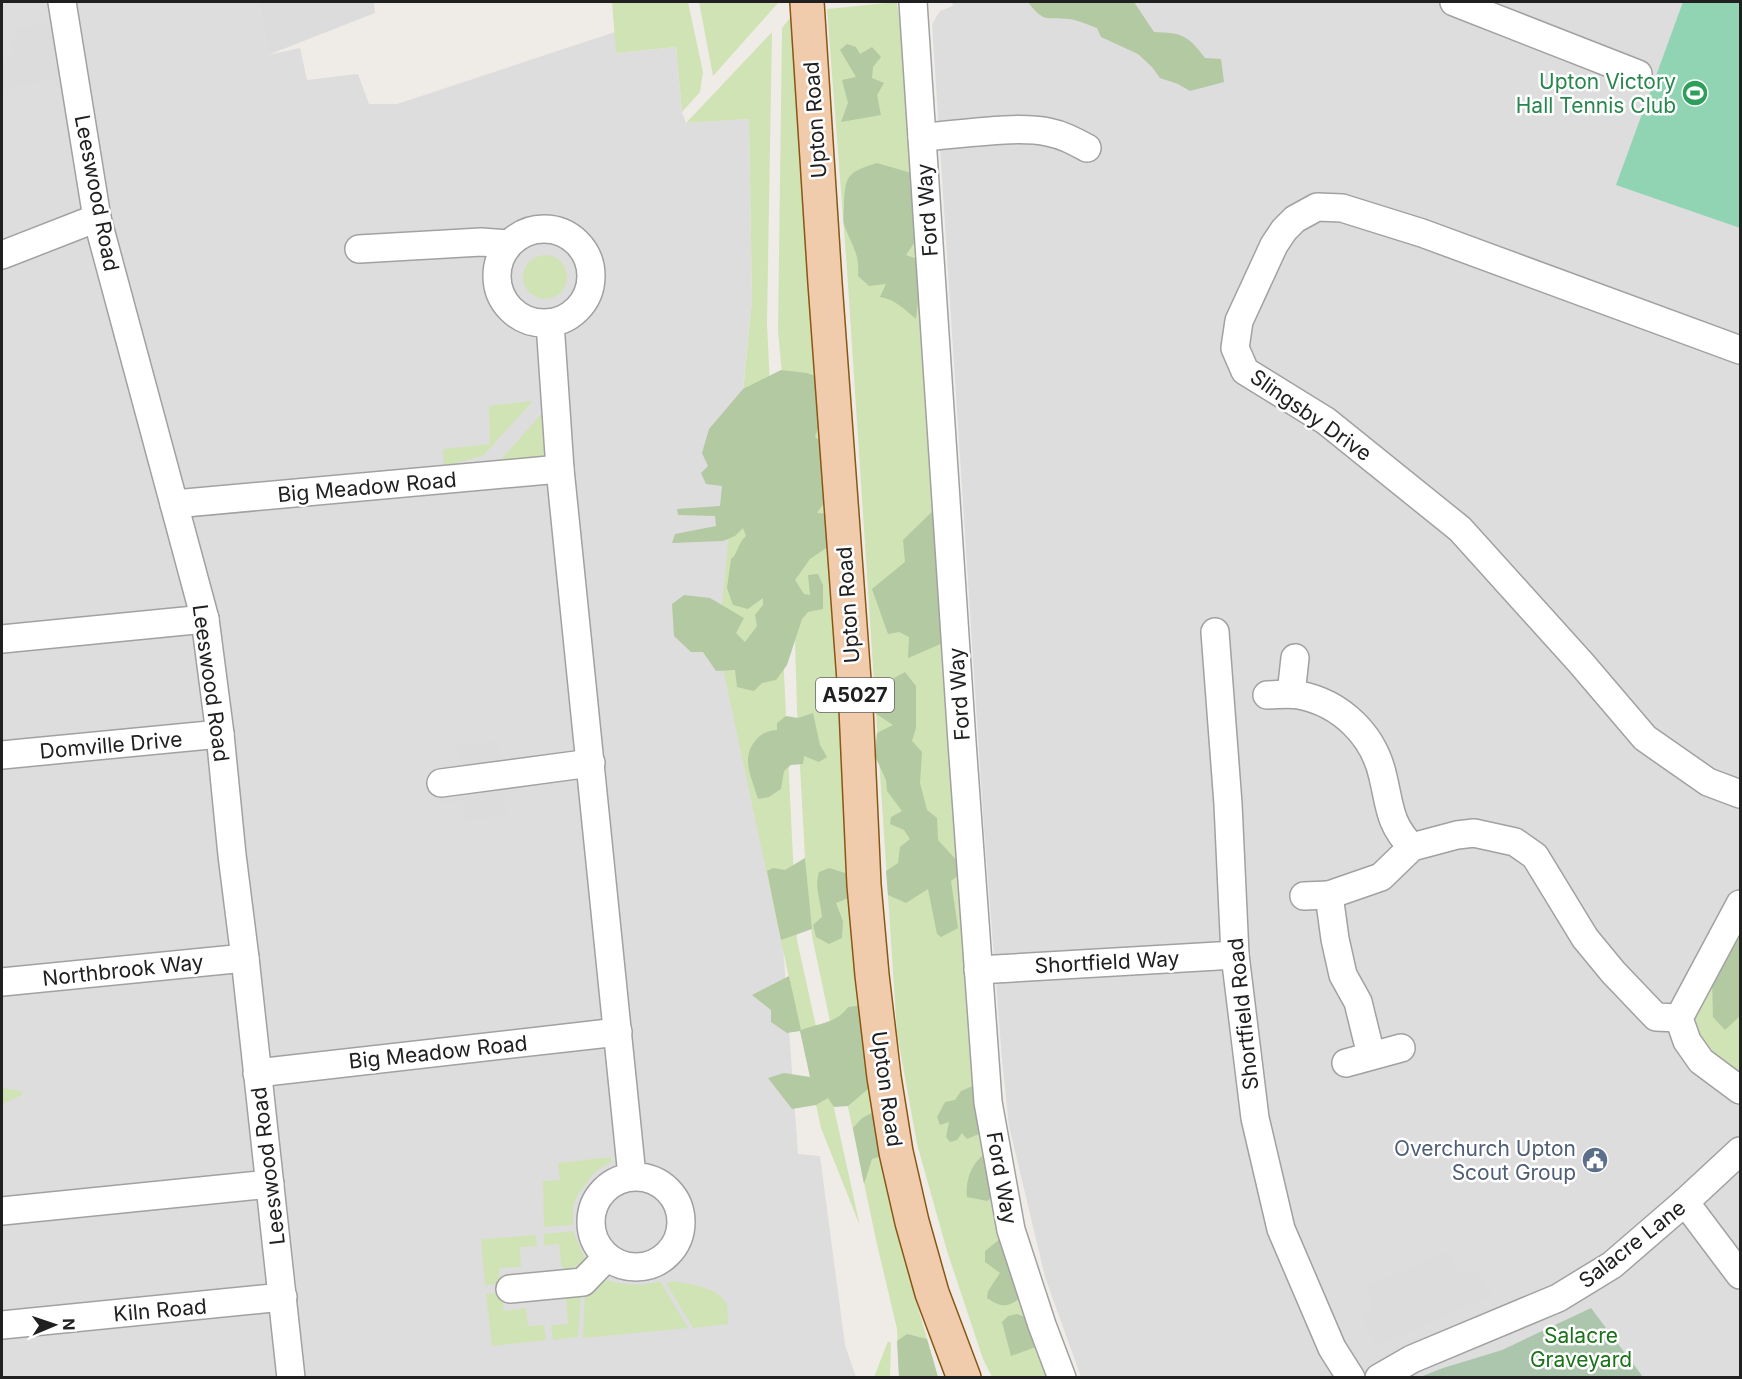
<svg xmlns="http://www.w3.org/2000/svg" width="1742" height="1379" viewBox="0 0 1742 1379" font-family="Inter,sans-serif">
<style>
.residential{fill:#dedddd}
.grass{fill:#d0e3b5}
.forest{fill:#b2c9a2}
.cemetery{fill:#acc6ad}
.pitch{fill:#90d4b3}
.parking{fill:#dcdcdc}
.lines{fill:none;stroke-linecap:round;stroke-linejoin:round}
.street-casing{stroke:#a1a1a1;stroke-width:30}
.primary-casing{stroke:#895613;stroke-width:36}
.street{stroke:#fff;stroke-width:27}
.primary{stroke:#f1ccac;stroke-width:33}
.labels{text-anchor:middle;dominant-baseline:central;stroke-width:5;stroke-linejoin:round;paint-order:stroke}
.shield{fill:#fff;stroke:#636363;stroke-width:1.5}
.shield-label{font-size:20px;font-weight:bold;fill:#202020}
.leisure-label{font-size:21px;fill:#27864d;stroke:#fff;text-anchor:end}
.street-label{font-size:21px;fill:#202020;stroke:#fff}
.service-label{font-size:21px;fill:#4e5e75;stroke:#fff;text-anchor:end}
.park-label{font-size:21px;fill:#1c721a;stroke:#fff}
</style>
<rect width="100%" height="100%" fill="#efece8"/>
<g class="residential">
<polygon points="2,2 259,2 268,55 300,48 307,80 358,74 369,104 397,104 615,32 616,53 676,47 682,112 686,123 749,119 752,300 743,389 798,1154 820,1156 845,1345 856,1377 2,1378"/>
<polygon points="952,2 1740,2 1740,1377 1081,1377 1045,1277 1009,1126 1002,1060 984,829 932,24 940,11 953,6"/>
</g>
<g class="grass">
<polygon points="612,2 688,2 703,72 700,92 682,112 676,47 616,53"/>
<polygon points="699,2 779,2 713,76"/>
<polygon points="897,2 902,38 980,1079 1052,1377 992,1377 983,1359 947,1251 917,1144 897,1033 847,270 827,9"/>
<polygon points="796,10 890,1191 902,1252 938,1377 899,1377 897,1329 876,1240 812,936 805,858 797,711 790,462 778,331 782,28"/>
<polygon points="772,32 767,324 797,940 860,1226 821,1128 718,645 752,300 749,119 686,123"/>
<circle cx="545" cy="277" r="22"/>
<polygon points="533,401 483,456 444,466 443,449 490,444 489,406"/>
<polygon points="542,413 546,458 498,463"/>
<polygon points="1740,936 1740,1082 1696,1032 1693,1016"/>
<polygon points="2,1088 22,1091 22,1095 2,1104"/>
<polygon points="611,1157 611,1162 595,1172 578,1194 573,1205 573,1225 544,1227 543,1181 560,1180 558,1163"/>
<polygon points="573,1231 587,1263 582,1270 567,1273 561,1265 559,1244 544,1246 544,1234"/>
<polygon points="536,1235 537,1246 520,1247 521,1267 499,1268 500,1284 485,1285 481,1239"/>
<path d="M606 1280C624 1285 642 1287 660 1281L688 1328 583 1338 585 1290Z"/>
<path d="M675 1281C690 1285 720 1287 727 1305 728 1310 728 1318 728 1324L693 1328 666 1283Z"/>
<polygon points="502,1292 504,1311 526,1308 528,1326 544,1325 546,1340 492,1346 486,1294"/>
<polygon points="581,1292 578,1337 553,1340 551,1325 568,1324 566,1297"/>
<polygon points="888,1341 891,1343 890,1377 874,1377"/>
</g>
<g class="forest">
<path d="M1028 2H1134L1154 32C1182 33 1188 35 1205 58L1221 59 1224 82 1190 91 1178 84 1160 78 1152 67 1138 54 1101 37 1097 28C1088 25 1078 20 1069 19 1045 17 1044 23 1028 2Z"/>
<polygon points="847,44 856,47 860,54 872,47 881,57 873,67 872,78 884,83 877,95 881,115 841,122 848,103 842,80 856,77 840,50"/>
<path d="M877 163 918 175 917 239 906 255 923 261 916 319C905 310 895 299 880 297L886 284 869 286 858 276C860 254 852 246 845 227 842 221 844 211 844 204 845 174 849 172 877 163Z"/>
<path d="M781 370 807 373 821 378 823 413 815 437 825 444 829 496 817 513 830 514 832 544 810 559 795 580 804 594 810 595 808 575 818 574 823 585V609L808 612 802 619 787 665 776 680 762 683 754 691 737 687 735 670 716 671 703 652H691L674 636 672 604 684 595 710 598 744 618 736 633 745 642 757 626 755 615 763 605V598L748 609 733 605 727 588 731 559C738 554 737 544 746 536L743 528 735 536 723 541 672 543 675 534 716 526 715 516 678 515 677 509 720 506 722 486 706 484 701 473 708 466 702 453 709 429 743 389Z"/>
<polygon points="938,506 950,640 908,658 909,637 899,632 888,634 872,589 905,562 903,540"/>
<polygon points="905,672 916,686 916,728 912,741 922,752 920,783 927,810 937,818 938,840 960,864 959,875 951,881 958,928 941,937 937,934 928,889 906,903 888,895 886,871 898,863 900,847 910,839 904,830 890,824 891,817 902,811 887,791 886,780 875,756 877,733 893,725 875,713 874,689"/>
<path d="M813 713 820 745 827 757 819 762 804 756 803 764 791 765 784 771 781 789 769 797 758 799C752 778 740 758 756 740 762 733 767 731 777 730V723L786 716 798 718Z"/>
<polygon points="805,858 812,929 781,940 767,871 773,868 785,870"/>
<path d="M829 868 855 876 856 895 836 903 843 921 842 938 829 944 816 937 813 925 822 917C821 901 814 888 819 872Z"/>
<polygon points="1740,933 1740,1016 1725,1030 1713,1017 1712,980"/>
<path d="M789 976 801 1030C818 1023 836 1024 848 1007L865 1005 874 1084 848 1106 834 1107 828 1098 816 1105 792 1109 768 1078 784 1073 810 1077 800 1031 787 1033 771 1022V1010L752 995Z"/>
<polygon points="975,1085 986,1131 967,1139 962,1133 957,1140 950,1142 946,1137 949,1122 940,1125 937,1117 945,1102 955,1100 961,1091"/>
<polygon points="878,1110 885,1155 872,1159 864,1184 853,1128 862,1118"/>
<path d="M992 1150 998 1192 987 1201 967 1197C965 1177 973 1159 992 1150Z"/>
<path d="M1005 1235 1025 1294C1010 1306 1004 1310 987 1298L988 1291 1000 1273 985 1262V1251Z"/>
<polygon points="1017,1314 1033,1320 1041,1345 1011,1356 1002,1322 1008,1316"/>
<polygon points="907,1334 927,1339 938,1377 899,1377 897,1341"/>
</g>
<polygon class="cemetery" points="1591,1308 1643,1377 1420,1377 1443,1368 1502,1350"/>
<polygon class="pitch" points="1683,2 1740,2 1740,228 1616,185"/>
<g class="parking">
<polygon points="259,2 374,2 375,13 268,55"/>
<polygon points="50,22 58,79 3,89 2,59 14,57 12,39 17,38 16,29"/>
<polygon points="498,741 506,815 464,820 463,801 440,803 437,767 459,765 457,746"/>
<polygon points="1448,1252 1457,1275 1475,1268 1492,1295 1376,1346 1361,1314 1374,1309 1366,1286"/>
</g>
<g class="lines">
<defs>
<g id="street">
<polyline points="62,2 97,218 205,619 220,734 232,855 245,958 291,1378"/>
<polyline points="913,2 962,742 988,1102 1011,1230 1042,1325 1062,1378"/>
<polyline points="1454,2 1638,74"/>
<path d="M922 137C956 135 1016 125 1048 132 1063 135 1074 141 1087 148"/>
<circle cx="544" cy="276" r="47"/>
<polyline points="359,249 481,242 509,244"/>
<polyline points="2,255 97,218"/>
<polyline points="550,323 560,469 632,1176"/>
<polyline points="1740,350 1422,233 1342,208 1317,207 1295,219 1284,230 1274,245 1239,321 1235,348 1245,371 1326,421 1460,529 1581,663 1645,738 1708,782 1740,794"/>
<polyline points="174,504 560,469"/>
<polyline points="1215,632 1228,804 1235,955 1255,1118 1281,1229 1332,1348 1351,1378"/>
<polyline points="2,639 205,619"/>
<polyline points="1291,694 1295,658"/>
<path d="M1267 695C1277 695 1289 693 1299 695 1341 703 1374 735 1383 777 1390 806 1389 824 1412 847"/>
<polyline points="2,755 220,734"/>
<polyline points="441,783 591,763"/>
<polyline points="1304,896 1329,895"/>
<polyline points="1740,904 1679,1018 1687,1041 1701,1061 1740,1090"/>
<polyline points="978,970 1235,955"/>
<polyline points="2,982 245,958"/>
<polyline points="1371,1055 1358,1002 1343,975 1335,939 1329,895 1381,877 1412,847 1457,835 1474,833 1515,842 1535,856 1585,938 1613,972 1656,1017 1679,1018"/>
<polyline points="1346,1063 1401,1048"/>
<polyline points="257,1073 618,1032"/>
<circle cx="636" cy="1222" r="45"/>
<polyline points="1685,1202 1740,1275"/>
<polyline points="2,1211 270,1184"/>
<polyline points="510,1289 583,1282 607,1257"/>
<polyline points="2,1325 283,1297"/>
<polyline points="1379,1378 1412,1359 1558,1298 1612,1265 1685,1202 1740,1151"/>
</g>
<polyline id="primary" points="807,2 825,283 856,708 864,885 872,975 884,1077 896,1152 912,1222 932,1293 964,1378"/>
</defs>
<use href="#street" class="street-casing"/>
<use href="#primary" class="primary-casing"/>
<use href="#street" class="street"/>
<use href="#primary" class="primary"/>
</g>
<defs>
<symbol id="stadium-disc" viewBox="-11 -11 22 22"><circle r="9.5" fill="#2e9e5b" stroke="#fff"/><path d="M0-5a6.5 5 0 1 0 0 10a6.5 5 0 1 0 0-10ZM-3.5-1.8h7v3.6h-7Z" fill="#fff"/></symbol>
<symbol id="civic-disc" viewBox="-11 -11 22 22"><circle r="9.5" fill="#5c6f8a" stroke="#fff"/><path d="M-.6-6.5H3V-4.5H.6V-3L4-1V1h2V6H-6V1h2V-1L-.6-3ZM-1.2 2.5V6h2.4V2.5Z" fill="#fff"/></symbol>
</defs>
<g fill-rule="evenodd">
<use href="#stadium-disc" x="1680" y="78" width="30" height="30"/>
<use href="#civic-disc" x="1580" y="1145" width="30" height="30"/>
</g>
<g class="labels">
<rect class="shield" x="816" y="678" width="78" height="34" rx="4.5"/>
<g class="shield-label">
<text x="855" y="695">A5027</text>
</g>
<g class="leisure-label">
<text x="1676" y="81">Upton Victory<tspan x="1676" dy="24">Hall Tennis Club</tspan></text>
</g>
<g class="street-label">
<text transform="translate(815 120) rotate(-94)">Upton Road</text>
<text transform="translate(97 193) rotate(79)">Leeswood Road</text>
<text transform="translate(927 210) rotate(-94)">Ford Way</text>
<text transform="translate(1311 415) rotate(35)">Slingsby Drive</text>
<text transform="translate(367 487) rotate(-5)">Big Meadow Road</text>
<text transform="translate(848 605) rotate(-94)">Upton Road</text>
<text transform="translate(211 683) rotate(82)">Leeswood Road</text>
<text transform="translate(959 694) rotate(-94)">Ford Way</text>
<text transform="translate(111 745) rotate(-5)">Domville Drive</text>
<text transform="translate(1107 962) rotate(-3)">Shortfield Way</text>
<text transform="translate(123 970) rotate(-6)">Northbrook Way</text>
<text transform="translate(1243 1014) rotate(-96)">Shortfield Road</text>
<text transform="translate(438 1052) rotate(-6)">Big Meadow Road</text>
<text transform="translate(887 1089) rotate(82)">Upton Road</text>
<text transform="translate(268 1166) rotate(-97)">Leeswood Road</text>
<text transform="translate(1002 1178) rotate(80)">Ford Way</text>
<text transform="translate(1632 1244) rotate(-38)">Salacre Lane</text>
<text transform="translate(160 1310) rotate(-5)">Kiln Road</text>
</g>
<g class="service-label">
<text x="1576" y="1148">Overchurch Upton<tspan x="1576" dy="24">Scout Group</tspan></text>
</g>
<g class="park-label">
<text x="1581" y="1335">Salacre<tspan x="1581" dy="24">Graveyard</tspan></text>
</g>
</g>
<rect width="1742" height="1379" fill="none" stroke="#202020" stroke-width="6"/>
<g transform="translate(54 1325) rotate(88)" stroke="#ffffff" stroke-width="4.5" paint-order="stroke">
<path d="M0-4.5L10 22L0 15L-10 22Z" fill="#202020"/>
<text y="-9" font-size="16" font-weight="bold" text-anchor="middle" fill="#202020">N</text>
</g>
</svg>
